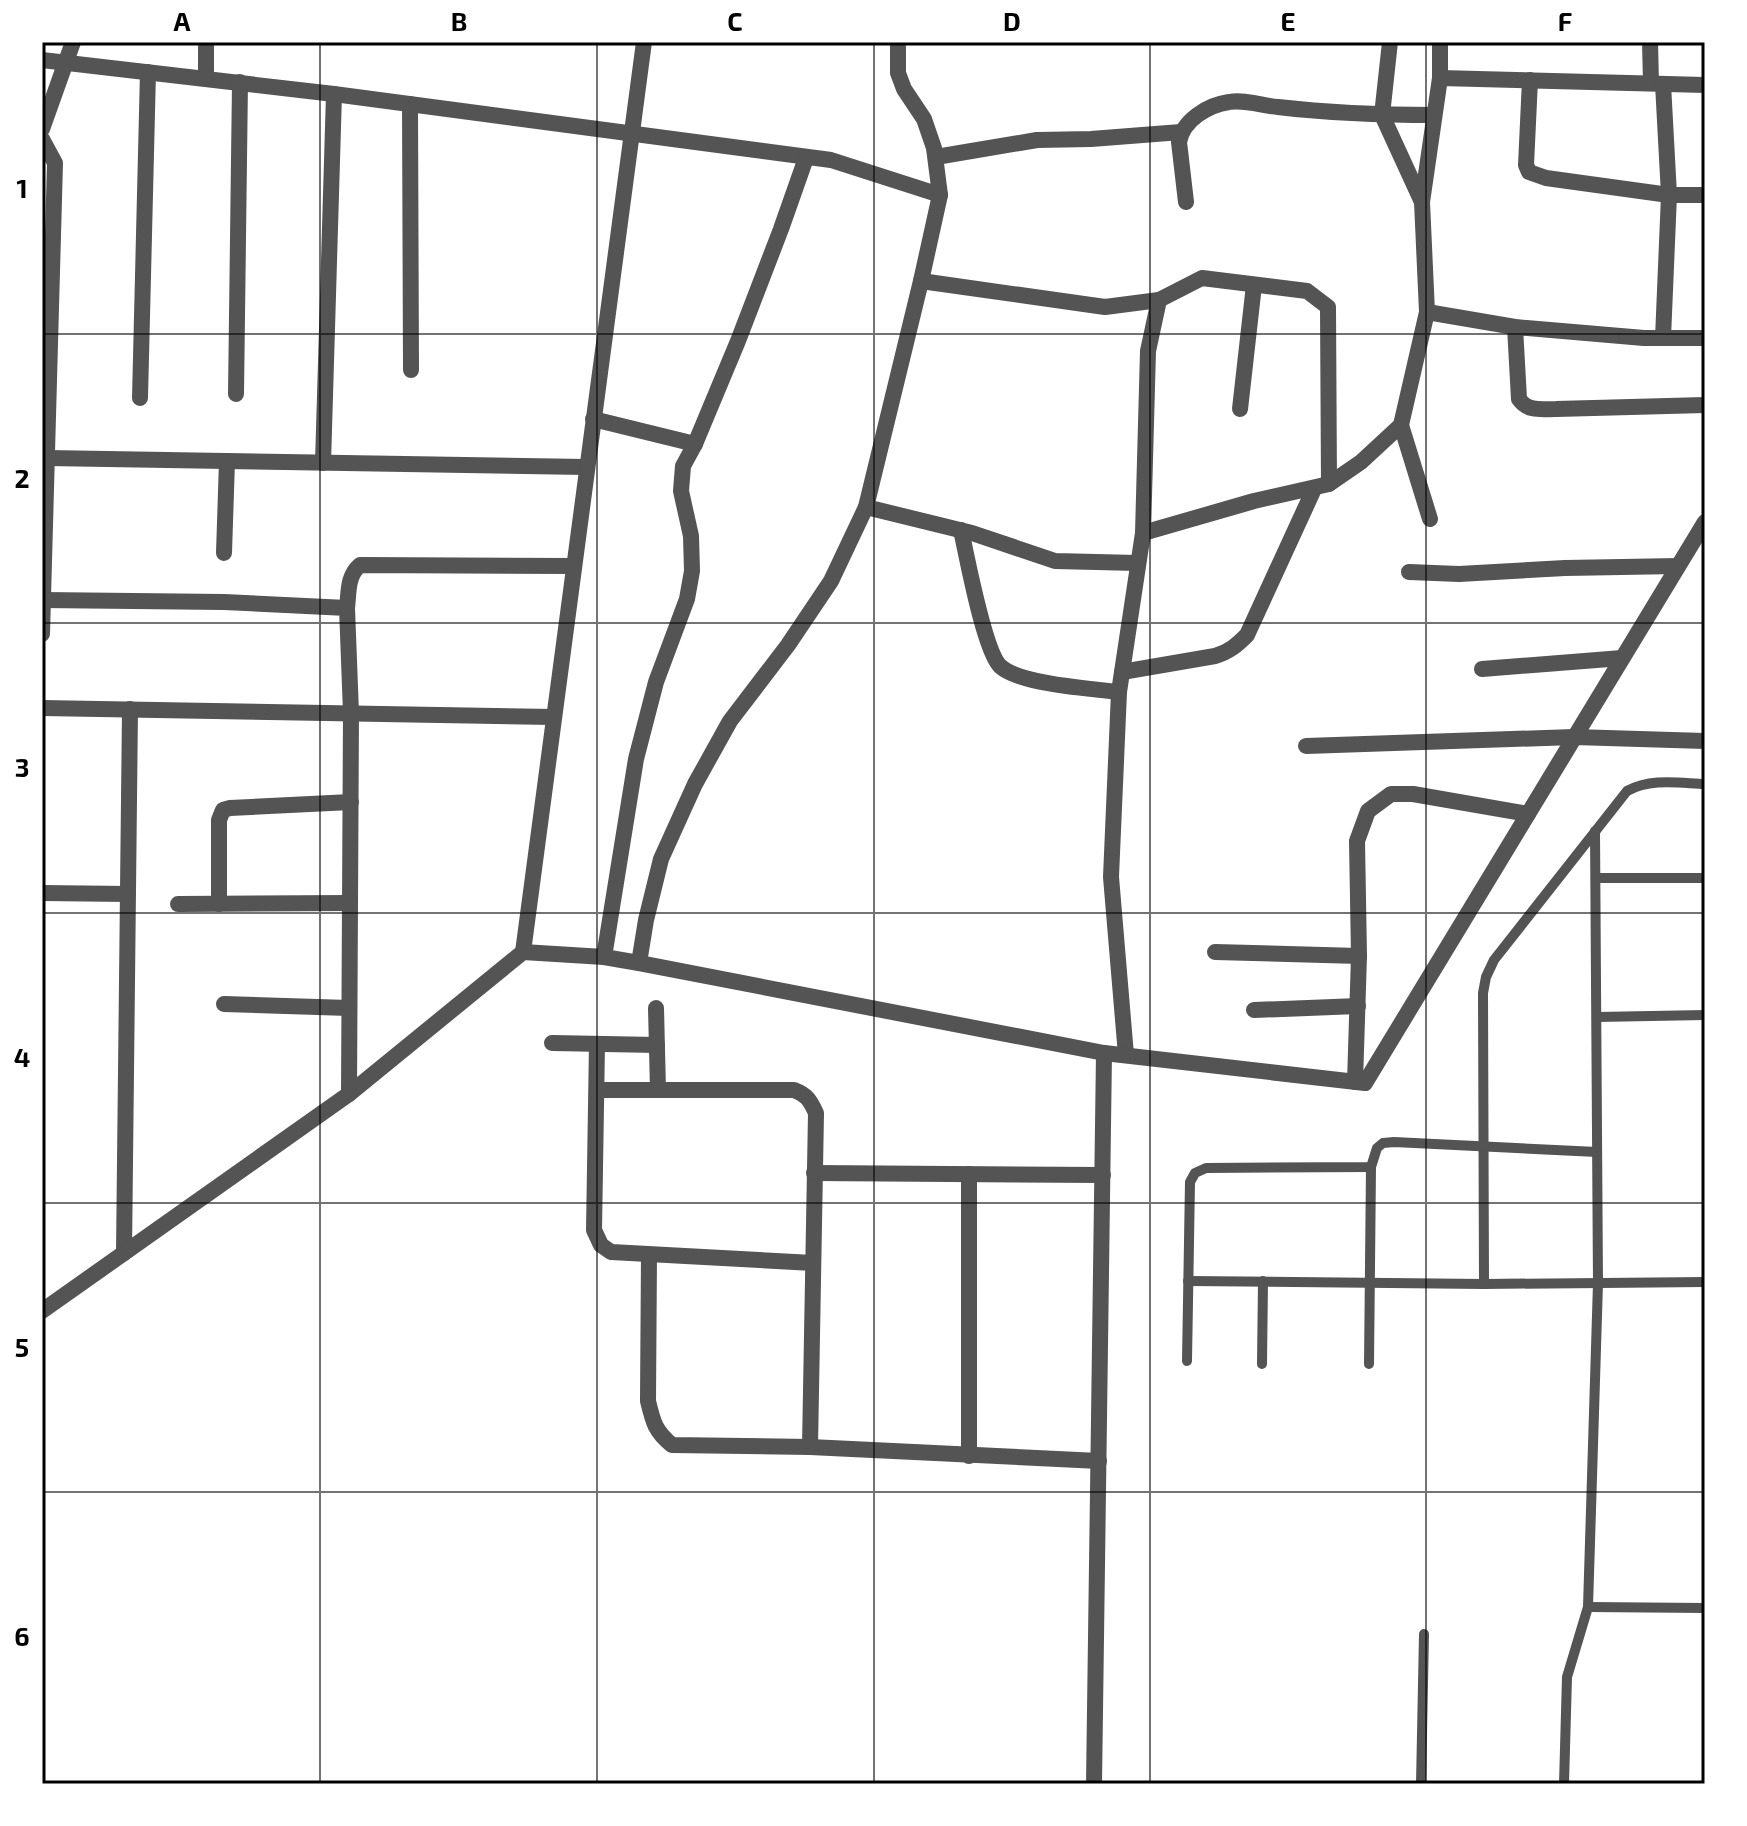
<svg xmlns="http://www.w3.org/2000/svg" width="1747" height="1826" viewBox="0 0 1747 1826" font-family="'Exo 2',sans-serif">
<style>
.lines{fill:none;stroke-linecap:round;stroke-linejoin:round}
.service{stroke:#545454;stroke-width:10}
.minor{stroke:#545454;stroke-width:16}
.grid{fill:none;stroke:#000;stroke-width:2;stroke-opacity:0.55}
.neatline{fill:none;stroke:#000;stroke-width:3}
.grid-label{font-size:26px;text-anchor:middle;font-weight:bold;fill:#000}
</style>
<rect width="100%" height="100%" fill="#fff"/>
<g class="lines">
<g class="service">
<polyline points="1597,878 1705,878"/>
<polyline points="1597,1017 1705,1015"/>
<polyline points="1188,1281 1484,1284 1705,1282"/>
<path d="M1484 1284 1483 993 1486 977 1494 960 1627 791C1651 778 1678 783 1705 784"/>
<polyline points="1187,1361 1190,1182 1195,1173 1206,1168 1371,1167 1377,1148 1383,1143 1394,1142 1597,1152"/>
<polyline points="1262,1364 1263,1281"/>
<polyline points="1369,1364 1371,1167"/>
<polyline points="1588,1607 1705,1608"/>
<polyline points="1421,1784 1424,1634"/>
<polyline points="1564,1784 1567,1677 1588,1607 1598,1283 1595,831"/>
</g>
<g class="minor">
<polyline points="1390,42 1382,115 1421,200"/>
<polyline points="1650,42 1651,83"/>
<polyline points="42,60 334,94 831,160 940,195"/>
<polyline points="1440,78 1705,85"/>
<polyline points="206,79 206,42"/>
<polyline points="1530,80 1526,165 1529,172 1546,178 1669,195 1705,195"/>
<polyline points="1663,84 1669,195 1663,338"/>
<polyline points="410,104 411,370"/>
<polyline points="42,129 73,42"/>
<polyline points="42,139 55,163 42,634"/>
<polyline points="936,157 1037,140 1091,139 1181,132"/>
<path d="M1186 202 1179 142C1183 120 1208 105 1229 102 1245 99 1263 106 1278 107 1330 113 1382 115 1434 115"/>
<polyline points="921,281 1105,307 1159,300 1202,278 1307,291 1328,307 1329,484"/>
<polyline points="1427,312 1515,327 1644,338 1705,338"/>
<path d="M1515 327 1519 399C1528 412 1542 409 1556 409L1705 405"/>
<polyline points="236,394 240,82"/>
<polyline points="140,398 148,72"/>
<polyline points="1240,409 1254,285"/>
<polyline points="593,419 695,444"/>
<polyline points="1401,425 1430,519"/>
<polyline points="47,458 586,467"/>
<polyline points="323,463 334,94"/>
<polyline points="866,507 972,533 1055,561 1137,563"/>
<path d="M961 530C967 557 984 650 1000 666 1018 684 1093 689 1119 692"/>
<polyline points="1143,533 1254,501 1329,484 1361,462 1401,425 1427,312 1422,202 1440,78 1440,42"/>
<polyline points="224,553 227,461"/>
<polyline points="1409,572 1459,574 1565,568 1678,566"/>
<polyline points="42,600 224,602 347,608 351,713 349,1094"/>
<path d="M347 608C349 592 347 576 360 565L573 566"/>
<polyline points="1482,669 1622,658"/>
<path d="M1122 672 1215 656C1229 652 1237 645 1247 635L1314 489"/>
<polyline points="42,708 553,717"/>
<polyline points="1306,746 1574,737 1705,741"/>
<polyline points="42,893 128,894"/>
<polyline points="178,904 350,903"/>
<polyline points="219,904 219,820 223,810 230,808 351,802"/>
<polyline points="523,952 644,42"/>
<polyline points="1215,952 1359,956"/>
<polyline points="604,957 636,759 656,682 687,599 692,571 691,536 681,491 683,466 695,444 738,341 781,229 806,158"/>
<polyline points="639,963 646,920 661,859 695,784 730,721 788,645 831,581 866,507 921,281 940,195 934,148 924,119 904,89 898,73 898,42"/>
<polyline points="224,1004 349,1008"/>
<polyline points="656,1008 658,1090"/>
<polyline points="1254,1010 1358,1006"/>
<polyline points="552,1043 657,1045"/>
<polyline points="597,1044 594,1230 601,1245 611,1252 813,1263"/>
<polyline points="1126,1055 1111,877 1119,692 1143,533 1148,351 1159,300"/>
<polyline points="1355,1082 1359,956 1357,841 1368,811 1391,794 1413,794 1528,814"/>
<path d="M597 1090H794C807 1095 810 1100 816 1113L810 1447"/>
<polyline points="814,1173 1103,1175"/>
<polyline points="969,1174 969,1456"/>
<polyline points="124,1253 130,709"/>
<path d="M649 1255 648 1401C653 1422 655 1431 672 1445L810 1447 1099 1461"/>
<polyline points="42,1311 349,1094 523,952 604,957 639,963 1104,1053 1365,1083 1705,522"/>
<polyline points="1094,1784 1104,1053"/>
</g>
</g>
<path class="grid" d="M320 42V1784M597 42V1784M874 42V1784M1150 42V1784M1426 42V1784M42 334H1705M42 623H1705M42 913H1705M42 1203H1705M42 1492H1705"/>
<rect width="1747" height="1826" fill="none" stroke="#ffffff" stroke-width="88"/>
<rect x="44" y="44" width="1659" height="1738" class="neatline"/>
<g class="grid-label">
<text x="182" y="31">A</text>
<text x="459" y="31">B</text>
<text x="735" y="31">C</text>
<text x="1012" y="31">D</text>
<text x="1288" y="31">E</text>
<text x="1565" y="31">F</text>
<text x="22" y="198">1</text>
<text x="22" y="488">2</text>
<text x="22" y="777">3</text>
<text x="22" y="1067">4</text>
<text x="22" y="1357">5</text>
<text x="22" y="1646">6</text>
</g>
</svg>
